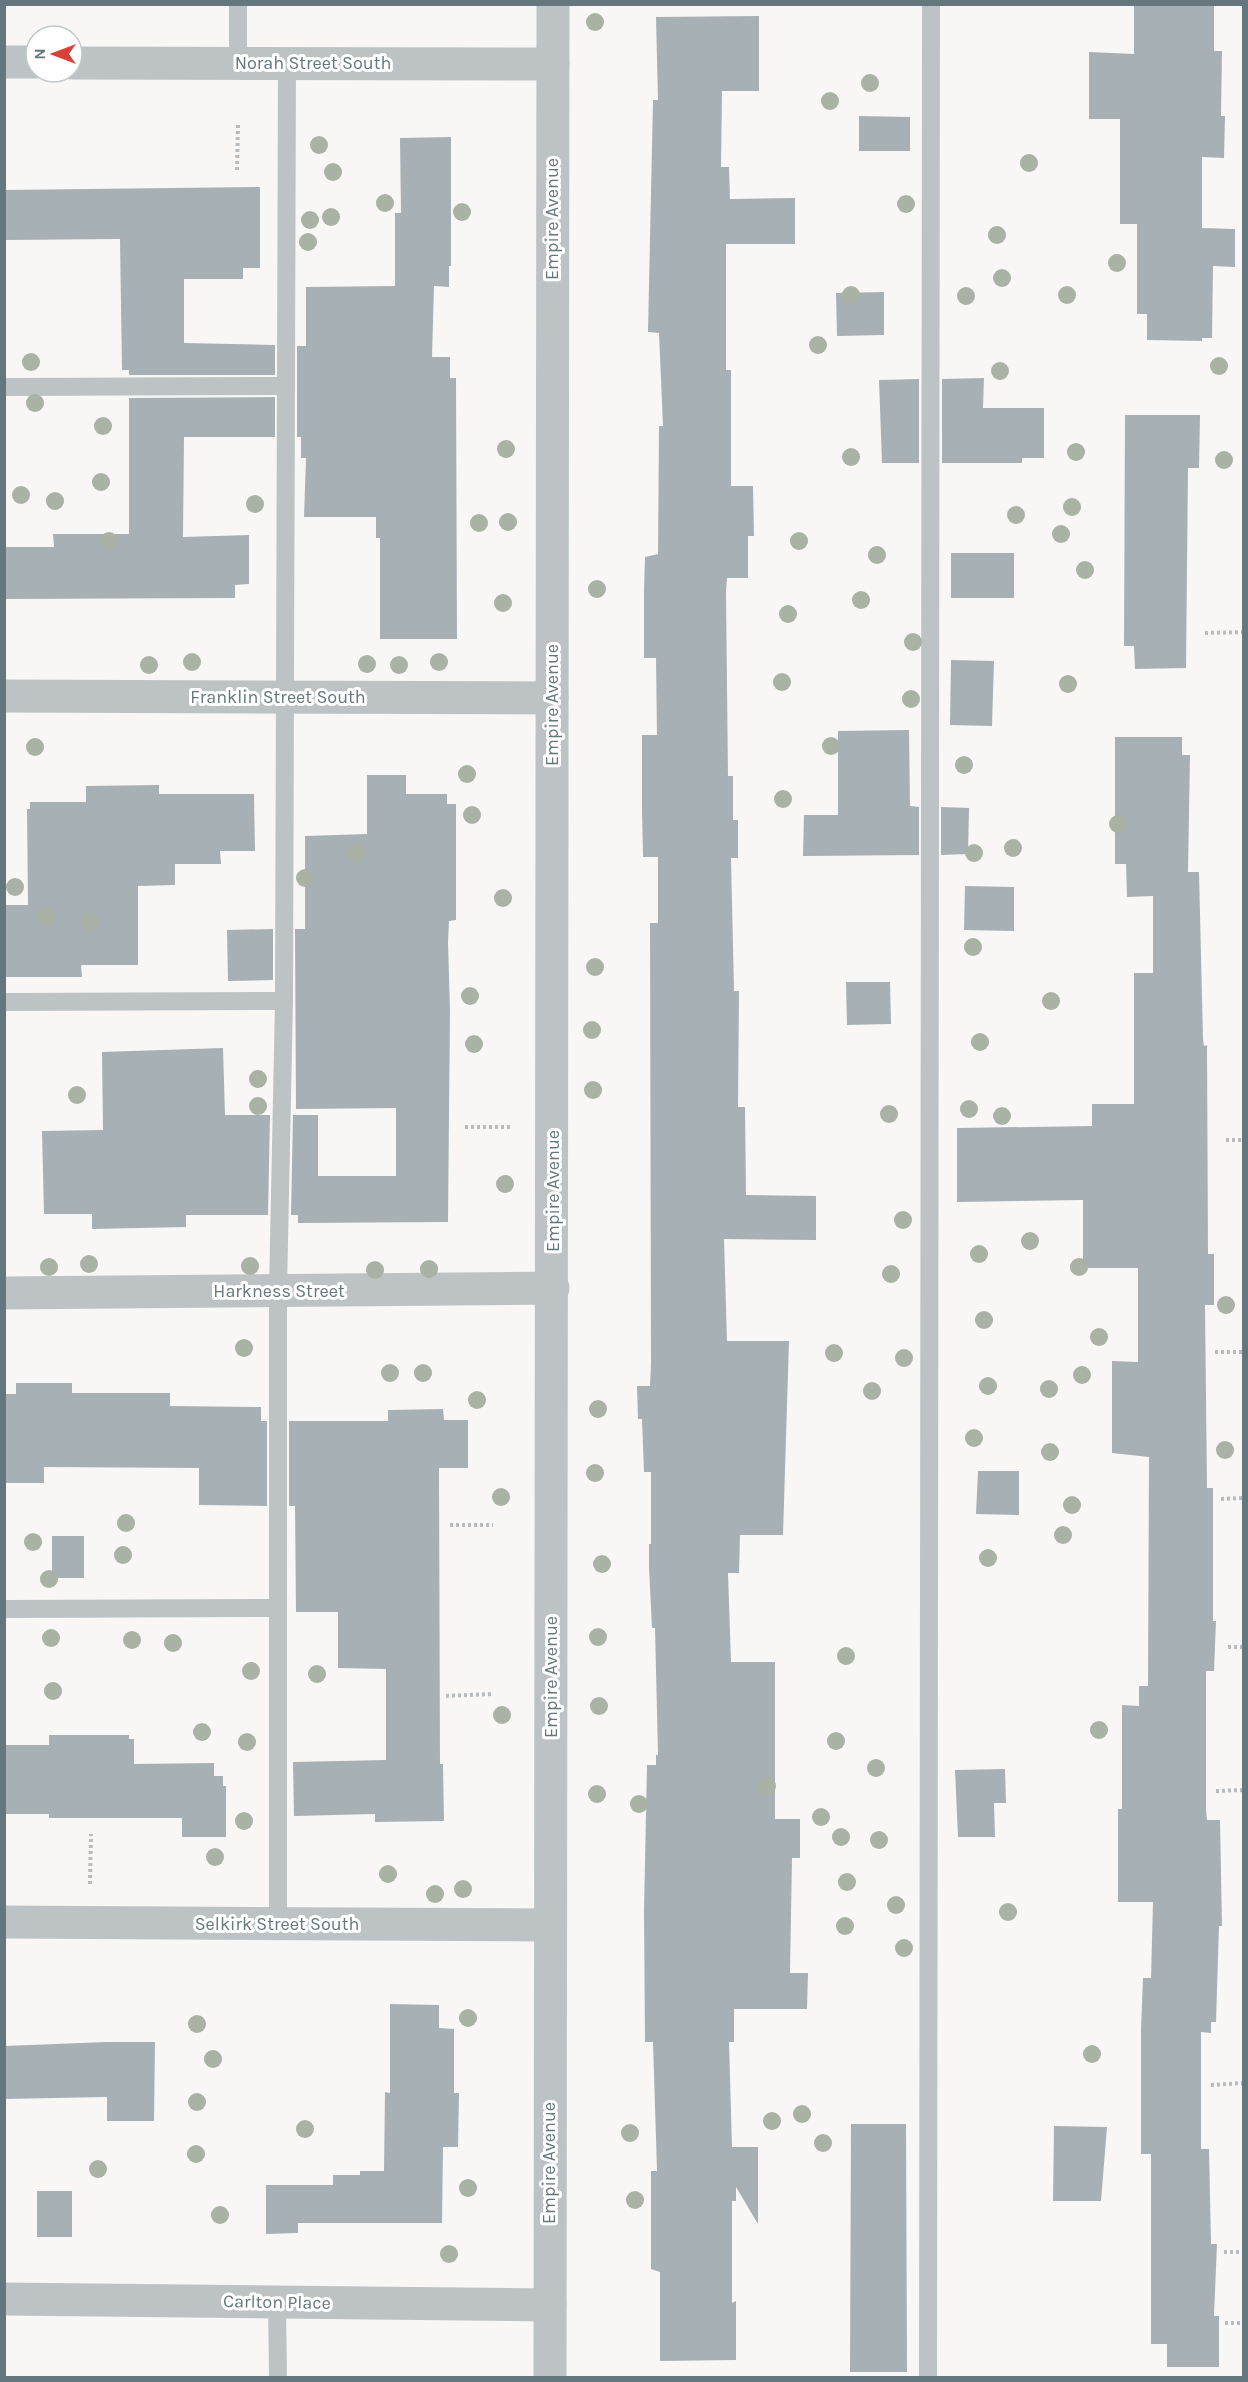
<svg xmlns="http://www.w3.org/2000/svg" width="1248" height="2382" viewBox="0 0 1248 2382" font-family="Karla,sans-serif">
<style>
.building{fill:#a7b0b4}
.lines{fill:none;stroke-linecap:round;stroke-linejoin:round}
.path{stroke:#b8bcbe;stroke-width:4;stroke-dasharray:3 3;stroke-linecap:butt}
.service{stroke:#bdc3c5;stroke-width:18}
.minor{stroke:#bdc3c5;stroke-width:33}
.tree{fill:#aab1a5}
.labels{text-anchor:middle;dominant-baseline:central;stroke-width:6;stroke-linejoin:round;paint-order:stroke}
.street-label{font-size:18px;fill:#65777e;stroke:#fff}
</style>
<rect width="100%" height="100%" fill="#f8f7f5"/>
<g class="building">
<polygon points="1134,4 1214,4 1214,51 1222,51 1221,116 1225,116 1224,158 1202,157 1202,228 1235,229 1235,267 1213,266 1212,338 1202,338 1202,341 1147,340 1147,314 1137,314 1137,224 1120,224 1120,119 1089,119 1089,52 1134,54"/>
<polygon points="759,16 759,91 722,91 721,167 729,167 730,199 795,198 795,244 726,244 726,370 731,370 731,486 753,486 754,536 748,536 748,578 727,578 726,592 728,776 733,776 733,820 738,820 738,858 731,858 734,991 739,991 738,1107 745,1107 746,1195 816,1196 816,1240 724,1239 727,1341 789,1341 783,1535 740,1535 739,1573 728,1573 731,1662 775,1662 775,1819 800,1819 800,1858 792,1858 790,1973 808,1973 807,2009 734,2009 734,2042 729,2042 732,2147 758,2147 758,2224 736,2187 736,2201 732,2201 732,2303 736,2301 736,2360 660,2361 660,2272 651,2269 651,2171 657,2171 653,2042 645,2042 644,1911 647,1765 656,1765 656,1755 658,1755 655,1628 652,1628 649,1567 649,1544 651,1544 651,1472 644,1472 642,1419 638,1419 637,1386 650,1386 651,1364 650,923 658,923 658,857 643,857 642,811 642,735 657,735 656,658 644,658 644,591 645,557 658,554 659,426 663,426 659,333 648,332 653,100 658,100 656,17"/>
<polygon points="859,116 910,117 910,151 859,151"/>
<polygon points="451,137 451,266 449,266 449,287 434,286 432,357 450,357 450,378 456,378 457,639 380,639 380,538 376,538 376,517 304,517 306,458 301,458 301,437 297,437 297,346 306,346 306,287 395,286 395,213 401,213 400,138"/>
<polygon points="260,187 260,268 243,268 243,279 184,279 184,343 275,345 275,375 129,375 129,370 122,370 120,239 4,240 4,190"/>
<polygon points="884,292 884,335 837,336 836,293"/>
<polygon points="984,378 983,408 1044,408 1044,458 1022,458 1022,463 942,463 942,379"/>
<polygon points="919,379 919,463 882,463 879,380"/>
<polygon points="275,397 275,437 184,437 183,537 249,535 249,584 235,585 235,598 4,599 4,547 54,547 53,534 129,534 129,398"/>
<polygon points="1125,415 1200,415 1199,468 1188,468 1186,668 1135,669 1134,646 1124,646"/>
<rect x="951" y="553" width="63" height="45"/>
<polygon points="951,660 994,661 992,726 950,725"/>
<polygon points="909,730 910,806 919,807 919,855 803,856 804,815 838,815 838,731"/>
<polygon points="1115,737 1182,737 1182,755 1190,755 1188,872 1199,872 1203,1039 1204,1046 1207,1045 1208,1254 1214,1254 1214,1305 1205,1305 1207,1488 1213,1488 1213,1621 1216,1621 1214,1671 1206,1671 1206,1809 1207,1820 1220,1820 1222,1926 1219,1926 1216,2022 1211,2022 1211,2033 1201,2032 1201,2149 1209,2149 1211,2244 1217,2244 1214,2316 1219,2316 1219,2367 1167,2367 1167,2344 1151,2344 1151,2154 1141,2154 1141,2029 1143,1978 1151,1978 1153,1902 1118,1902 1118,1809 1122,1809 1122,1705 1139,1706 1139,1686 1148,1686 1149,1457 1112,1453 1112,1361 1138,1362 1138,1268 1083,1268 1083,1200 957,1202 957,1128 1092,1126 1092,1104 1134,1104 1134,973 1153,973 1153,896 1127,897 1126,864 1115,864"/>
<polygon points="367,775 406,775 406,794 447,794 447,804 456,804 456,920 449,921 448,942 450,1010 448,1222 298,1223 298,1215 291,1215 293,1115 318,1115 318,1176 396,1176 396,1108 296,1109 295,929 305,929 305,836 367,834"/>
<polygon points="159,785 159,794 254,794 255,851 220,851 221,864 175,864 175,885 138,886 138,965 81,965 82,977 4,977 4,905 28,905 27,809 30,809 30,802 86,802 86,786"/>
<polygon points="941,807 969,808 968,854 941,855"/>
<polygon points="965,886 1014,887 1014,931 964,930"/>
<polygon points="273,929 273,980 228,981 227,930"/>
<polygon points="846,982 890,982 891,1024 847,1025"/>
<polygon points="223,1048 225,1115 270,1115 268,1215 186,1215 186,1227 92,1229 92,1214 44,1214 42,1131 103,1130 102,1052"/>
<polygon points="16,1383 72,1383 72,1393 170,1393 170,1406 261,1407 261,1421 267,1421 267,1506 199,1505 199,1468 44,1467 44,1483 4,1483 4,1394 16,1394"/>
<polygon points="443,1409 444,1420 468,1420 468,1468 439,1468 440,1764 443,1764 444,1821 375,1822 375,1814 294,1816 293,1762 386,1760 386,1669 338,1668 338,1612 296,1612 295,1506 289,1506 289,1421 388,1421 388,1410"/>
<polygon points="978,1471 1019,1471 1019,1515 976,1514"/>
<rect x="52" y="1536" width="32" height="42"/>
<polygon points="49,1735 129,1735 129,1739 134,1739 134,1764 214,1763 214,1776 223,1776 223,1786 226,1786 226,1837 182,1837 182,1818 49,1818 49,1814 4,1814 4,1745 49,1745"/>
<polygon points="1005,1769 1006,1803 994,1803 995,1837 958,1837 955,1770"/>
<polygon points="390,2004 439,2005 439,2028 454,2029 454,2093 459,2093 458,2147 443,2147 442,2223 298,2223 298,2233 266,2234 266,2185 333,2185 333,2175 360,2175 360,2171 384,2171 385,2092 390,2093"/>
<polygon points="107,2042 155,2042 154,2121 107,2121 107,2097 4,2099 4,2046"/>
<polygon points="851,2124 906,2124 907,2372 850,2372"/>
<polygon points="1054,2126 1107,2127 1101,2201 1053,2201"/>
<rect x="37" y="2191" width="35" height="46"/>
</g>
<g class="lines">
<g class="path">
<polyline points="237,170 238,125"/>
<polyline points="1205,633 1244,632"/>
<polyline points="465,1127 513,1127"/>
<polyline points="1226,1140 1244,1140"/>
<polyline points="1215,1352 1244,1352"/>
<polyline points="1221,1499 1244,1498"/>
<polyline points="450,1525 493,1525"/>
<polyline points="1228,1647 1244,1647"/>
<polyline points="446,1696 493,1694"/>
<polyline points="1216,1791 1244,1790"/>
<polyline points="90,1884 91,1834"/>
<polyline points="1211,2085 1244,2083"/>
<polyline points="1224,2252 1244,2252"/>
<polyline points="1225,2323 1244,2323"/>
</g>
<g class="service">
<polyline points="238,63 238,4"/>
<polyline points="4,387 286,386"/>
<polyline points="4,1002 284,1001"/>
<polyline points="4,1609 278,1608"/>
<polyline points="278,1924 278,1291 284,1001 287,63"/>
<polyline points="277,2302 278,2378"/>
<polyline points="928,2378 931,4"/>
</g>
<g class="minor">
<polyline points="4,62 36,62"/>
<polyline points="72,63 553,64"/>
<polyline points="4,696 552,698"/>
<polyline points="4,1293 553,1288"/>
<polyline points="4,1922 549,1925"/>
<polyline points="4,2299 550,2305"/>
<polyline points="550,2378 553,4"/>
</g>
</g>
<g class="tree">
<circle cx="595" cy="22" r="9"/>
<circle cx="870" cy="83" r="9"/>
<circle cx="830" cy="101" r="9"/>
<circle cx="319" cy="145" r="9"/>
<circle cx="1029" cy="163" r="9"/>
<circle cx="333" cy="172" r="9"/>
<circle cx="385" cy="203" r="9"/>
<circle cx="906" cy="204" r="9"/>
<circle cx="462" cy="212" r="9"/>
<circle cx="331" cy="217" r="9"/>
<circle cx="310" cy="220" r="9"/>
<circle cx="997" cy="235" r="9"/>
<circle cx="308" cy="242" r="9"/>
<circle cx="1117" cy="263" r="9"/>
<circle cx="1002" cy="278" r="9"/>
<circle cx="851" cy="295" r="9"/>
<circle cx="1067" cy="295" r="9"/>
<circle cx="966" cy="296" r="9"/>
<circle cx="818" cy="345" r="9"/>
<circle cx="31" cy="362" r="9"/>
<circle cx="1219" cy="366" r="9"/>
<circle cx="1000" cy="371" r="9"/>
<circle cx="35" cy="403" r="9"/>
<circle cx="103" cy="426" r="9"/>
<circle cx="506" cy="449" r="9"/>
<circle cx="1076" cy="452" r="9"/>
<circle cx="851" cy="457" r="9"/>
<circle cx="1224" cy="460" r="9"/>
<circle cx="101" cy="482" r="9"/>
<circle cx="21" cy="495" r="9"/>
<circle cx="55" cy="501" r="9"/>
<circle cx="255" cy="504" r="9"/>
<circle cx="1072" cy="507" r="9"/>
<circle cx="1016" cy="515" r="9"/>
<circle cx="508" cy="522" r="9"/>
<circle cx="479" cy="523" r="9"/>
<circle cx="1061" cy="534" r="9"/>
<circle cx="109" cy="541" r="9"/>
<circle cx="799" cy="541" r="9"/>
<circle cx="877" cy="555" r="9"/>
<circle cx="1085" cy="570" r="9"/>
<circle cx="597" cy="589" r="9"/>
<circle cx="861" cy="600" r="9"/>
<circle cx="503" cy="603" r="9"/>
<circle cx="788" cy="614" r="9"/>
<circle cx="913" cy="642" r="9"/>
<circle cx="192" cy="662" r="9"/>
<circle cx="439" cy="662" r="9"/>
<circle cx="367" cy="664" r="9"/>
<circle cx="149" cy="665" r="9"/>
<circle cx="399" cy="665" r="9"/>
<circle cx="782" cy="682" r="9"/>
<circle cx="1068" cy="684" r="9"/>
<circle cx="911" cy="699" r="9"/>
<circle cx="831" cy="746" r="9"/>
<circle cx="35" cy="747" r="9"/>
<circle cx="964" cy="765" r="9"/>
<circle cx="467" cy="774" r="9"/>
<circle cx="783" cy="799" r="9"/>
<circle cx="472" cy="815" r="9"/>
<circle cx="1118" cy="824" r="9"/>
<circle cx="1013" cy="848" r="9"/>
<circle cx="356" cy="853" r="9"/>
<circle cx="974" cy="853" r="9"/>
<circle cx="305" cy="878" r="9"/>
<circle cx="15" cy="887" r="9"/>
<circle cx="503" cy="898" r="9"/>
<circle cx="47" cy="917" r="9"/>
<circle cx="90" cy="922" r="9"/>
<circle cx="973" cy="947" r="9"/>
<circle cx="595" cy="967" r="9"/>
<circle cx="470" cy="996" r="9"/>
<circle cx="1051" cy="1001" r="9"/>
<circle cx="592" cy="1030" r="9"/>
<circle cx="980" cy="1042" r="9"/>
<circle cx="474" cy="1044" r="9"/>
<circle cx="258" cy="1079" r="9"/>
<circle cx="593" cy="1090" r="9"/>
<circle cx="77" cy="1095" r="9"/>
<circle cx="258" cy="1106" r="9"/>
<circle cx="969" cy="1109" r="9"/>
<circle cx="889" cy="1114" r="9"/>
<circle cx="1002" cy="1116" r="9"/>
<circle cx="505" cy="1184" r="9"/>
<circle cx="903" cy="1220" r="9"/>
<circle cx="1030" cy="1241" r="9"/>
<circle cx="979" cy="1254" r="9"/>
<circle cx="89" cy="1264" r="9"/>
<circle cx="250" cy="1266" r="9"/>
<circle cx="49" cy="1267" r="9"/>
<circle cx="1079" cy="1267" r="9"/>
<circle cx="429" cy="1269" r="9"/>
<circle cx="375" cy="1270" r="9"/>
<circle cx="891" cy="1274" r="9"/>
<circle cx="1226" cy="1305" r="9"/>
<circle cx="984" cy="1320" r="9"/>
<circle cx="1099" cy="1337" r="9"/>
<circle cx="244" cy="1348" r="9"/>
<circle cx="834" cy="1353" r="9"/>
<circle cx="904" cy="1358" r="9"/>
<circle cx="390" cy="1373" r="9"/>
<circle cx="423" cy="1373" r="9"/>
<circle cx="1082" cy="1375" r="9"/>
<circle cx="988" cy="1386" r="9"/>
<circle cx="1049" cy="1389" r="9"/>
<circle cx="872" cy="1391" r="9"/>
<circle cx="477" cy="1400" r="9"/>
<circle cx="598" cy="1409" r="9"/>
<circle cx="974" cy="1438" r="9"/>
<circle cx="1225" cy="1450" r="9"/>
<circle cx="1050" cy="1452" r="9"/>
<circle cx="595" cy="1473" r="9"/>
<circle cx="501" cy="1497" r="9"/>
<circle cx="1072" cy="1505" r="9"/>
<circle cx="126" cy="1523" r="9"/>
<circle cx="1063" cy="1535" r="9"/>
<circle cx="33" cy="1542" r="9"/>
<circle cx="123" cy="1555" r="9"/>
<circle cx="988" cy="1558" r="9"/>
<circle cx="602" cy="1564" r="9"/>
<circle cx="49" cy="1579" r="9"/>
<circle cx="598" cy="1637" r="9"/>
<circle cx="51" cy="1638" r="9"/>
<circle cx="132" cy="1640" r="9"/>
<circle cx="173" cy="1643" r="9"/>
<circle cx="846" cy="1656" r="9"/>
<circle cx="251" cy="1671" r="9"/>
<circle cx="317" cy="1674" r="9"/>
<circle cx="53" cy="1691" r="9"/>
<circle cx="599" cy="1706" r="9"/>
<circle cx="502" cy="1715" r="9"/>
<circle cx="1099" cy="1730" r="9"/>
<circle cx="202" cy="1732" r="9"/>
<circle cx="836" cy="1741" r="9"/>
<circle cx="247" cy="1742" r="9"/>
<circle cx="876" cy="1768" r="9"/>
<circle cx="767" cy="1786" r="9"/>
<circle cx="597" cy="1794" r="9"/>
<circle cx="639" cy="1804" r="9"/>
<circle cx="821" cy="1817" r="9"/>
<circle cx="244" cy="1821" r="9"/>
<circle cx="841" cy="1837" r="9"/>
<circle cx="879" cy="1840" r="9"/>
<circle cx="215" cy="1857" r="9"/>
<circle cx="388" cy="1874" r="9"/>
<circle cx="847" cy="1882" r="9"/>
<circle cx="463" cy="1889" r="9"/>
<circle cx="435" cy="1894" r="9"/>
<circle cx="896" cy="1905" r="9"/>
<circle cx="1008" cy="1912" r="9"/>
<circle cx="845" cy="1926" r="9"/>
<circle cx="904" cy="1948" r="9"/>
<circle cx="468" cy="2018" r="9"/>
<circle cx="197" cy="2024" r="9"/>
<circle cx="1092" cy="2054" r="9"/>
<circle cx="213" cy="2059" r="9"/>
<circle cx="197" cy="2102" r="9"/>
<circle cx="802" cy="2114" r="9"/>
<circle cx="772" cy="2121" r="9"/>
<circle cx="305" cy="2129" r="9"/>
<circle cx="630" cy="2133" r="9"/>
<circle cx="823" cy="2143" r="9"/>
<circle cx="196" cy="2154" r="9"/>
<circle cx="98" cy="2169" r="9"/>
<circle cx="468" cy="2188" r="9"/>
<circle cx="635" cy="2200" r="9"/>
<circle cx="220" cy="2215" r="9"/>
<circle cx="449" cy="2254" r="9"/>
</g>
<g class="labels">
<g class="street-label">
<text x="313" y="63">Norah Street South</text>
<text transform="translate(552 219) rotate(-90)">Empire Avenue</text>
<text x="278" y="697">Franklin Street South</text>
<text transform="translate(552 705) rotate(-90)">Empire Avenue</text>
<text transform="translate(553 1191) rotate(-90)">Empire Avenue</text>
<text x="279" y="1291">Harkness Street</text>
<text transform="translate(551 1677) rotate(-90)">Empire Avenue</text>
<text x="277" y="1924">Selkirk Street South</text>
<text transform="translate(549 2163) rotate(-90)">Empire Avenue</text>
<text transform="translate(277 2302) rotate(1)">Carlton Place</text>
</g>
</g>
<rect width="1248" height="2382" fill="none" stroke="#65777e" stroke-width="12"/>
<g transform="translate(54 54) rotate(270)"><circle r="28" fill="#ffffff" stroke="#c1c9cb" stroke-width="1.5"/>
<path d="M0-4.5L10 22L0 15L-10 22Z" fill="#d64237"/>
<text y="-9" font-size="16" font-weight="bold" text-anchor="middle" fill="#65777e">N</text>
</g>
</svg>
